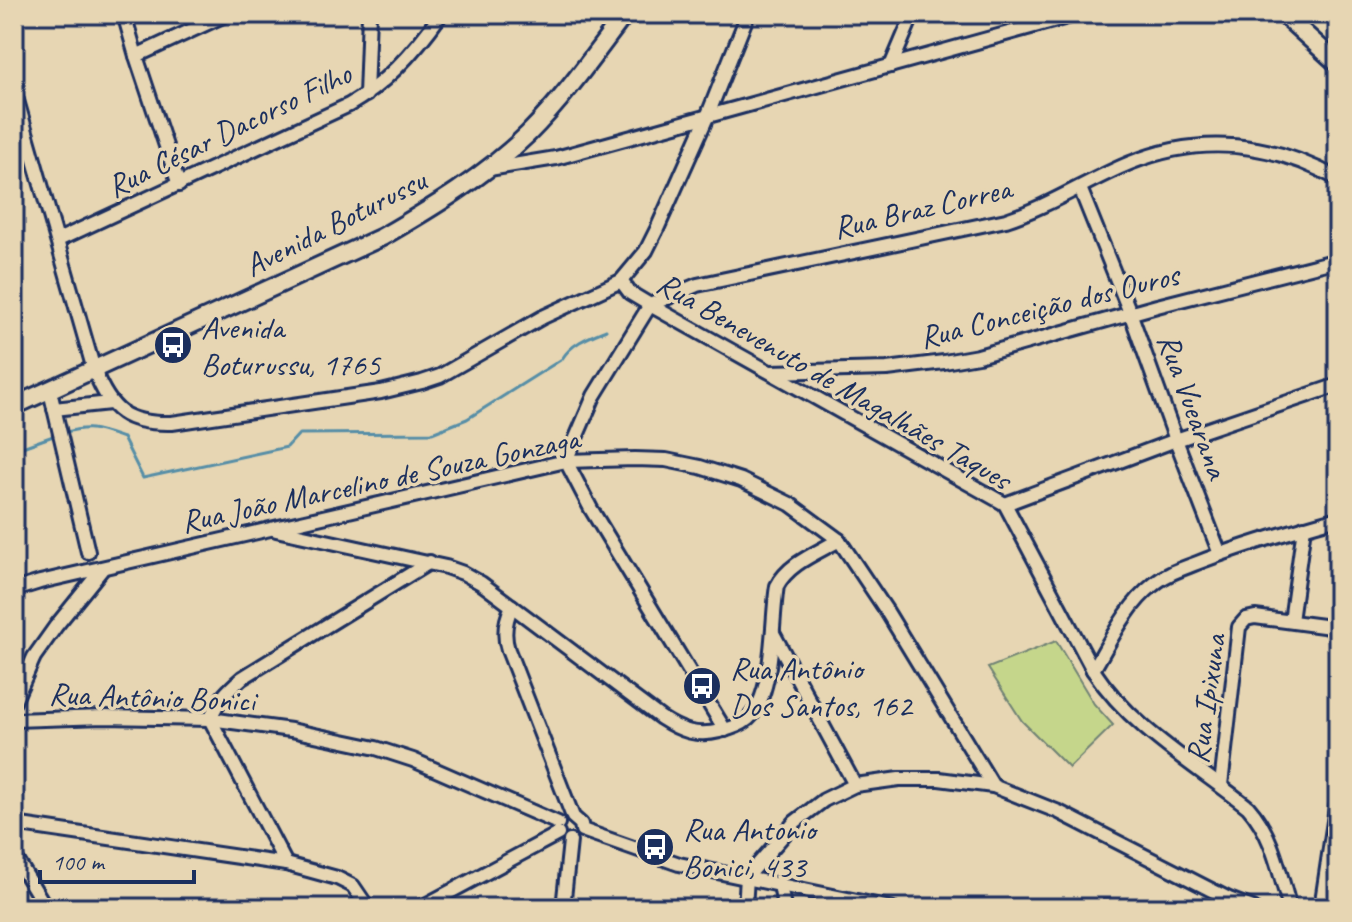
<svg xmlns="http://www.w3.org/2000/svg" width="1352" height="922" viewBox="0 0 1352 922" font-family="Caveat,sans-serif">
<style>
.green{fill:#c5d68b;stroke:#708274;stroke-width:2}
.lines{fill:none;stroke-linecap:round;stroke-linejoin:round}
.stream{stroke:#568ea7;stroke-width:3}
.street-casing{stroke:#1b2f5e;stroke-width:18}
.secondary-casing{stroke:#1b2f5e;stroke-width:22}
.street{stroke:#e7d6b3;stroke-width:12}
.secondary{stroke:#e7d6b3;stroke-width:16}
.labels{text-anchor:middle;dominant-baseline:central;stroke-width:7;stroke-linejoin:round;paint-order:stroke}
.street-label{font-size:32px;fill:#1b2f5e;stroke:#e7d6b3}
.poi-label{font-size:32px;fill:#1b2f5e;stroke:#e7d6b3;text-anchor:start}
</style>
<rect width="100%" height="100%" fill="#e7d6b3"/>
<filter id="ink" filterUnits="userSpaceOnUse"><feTurbulence type="fractalNoise" baseFrequency=".0125" numOctaves="2"/><feDisplacementMap in="SourceGraphic" scale="16" xChannelSelector="R" yChannelSelector="G"/><feConvolveMatrix kernelMatrix="1 2 1 2 8 2 1 2 1" color-interpolation-filters="sRGB"/></filter>
<g filter="url(#ink)">
<polygon class="green" points="1056,641 1094,704 1113,725 1069,768 1022,721 988,668"/>
<g class="lines">
<g class="stream">
<path d="M63 433C90 425 97 429 123 438L143 478 287 447 299 434 432 433 467 419 562 359C572 343 589 337 606 330"/>
<polyline points="14,450 56,435"/>
</g>
<defs>
<g id="street">
<polyline points="124,14 136,56 179,185"/>
<polyline points="136,56 227,14"/>
<polyline points="891,66 913,14"/>
<path d="M14 90 94 370C111 412 126 424 172 423L381 392 422 382 440 376 543 317 621 281"/>
<polyline points="366,95 369,14"/>
<polyline points="489,169 556,158 1078,14"/>
<polyline points="1080,188 1131,315 1176,440 1220,554"/>
<path d="M58 240 349 105C387 83 416 50 441 14"/>
<path d="M621 281 630 293 650 305 1005 504 1093 670C1131 728 1194 764 1248 807 1273 835 1279 872 1290 908"/>
<polyline points="621,281 646,251 657,229 707,117 748,14"/>
<polyline points="771,372 887,369 944,362 978,356 1157,306 1338,260"/>
<polyline points="50,391 88,552"/>
<polyline points="54,409 110,403"/>
<path d="M566 461 594 396 650 305 697 285 1006 220C1050 206 1088 180 1130 163 1201 134 1272 142 1338 179"/>
<polyline points="566,461 591,509 725,730"/>
<polyline points="1005,504 1176,440 1338,385"/>
<path d="M276 530 446 567 463 573 481 583 661 718C681 731 697 737 720 731 729 729 741 725 748 719 775 695 771 621 777 586 789 563 817 553 839 540"/>
<polyline points="14,590 40,582 566,461 635,459 666,460 700,467 741,480 790,504 839,540 886,610 993,786"/>
<path d="M512 606C505 621 503 635 508 650L573 817 581 824 582 830 679 864 891 908"/>
<polyline points="1291,621 1304,527"/>
<polyline points="773,633 855,785"/>
<path d="M1093 670C1110 642 1126 606 1153 585 1165 574 1182 569 1197 563 1243 545 1291 531 1338 518"/>
<polyline points="14,702 34,657 56,626 103,568"/>
<polyline points="14,720 104,717 210,719 291,730 376,748 413,760 558,823"/>
<polyline points="1221,785 1239,627 1246,619 1255,617 1338,628"/>
<polyline points="14,824 286,864 337,878 353,886 368,908"/>
<polyline points="14,855 46,908"/>
<path d="M286 864 210 719C218 700 227 691 242 678L430 562"/>
<polyline points="780,884 784,908"/>
<polyline points="420,908 558,834"/>
<polyline points="563,908 570,841"/>
<polyline points="745,908 747,877 795,822 824,800 855,785 899,779 939,779 993,786 1059,812 1229,899 1253,908"/>
</g>
<g id="secondary">
<polyline points="1283,14 1338,64"/>
<path d="M14 406 382 237C434 207 485 176 528 134 564 98 594 55 625 14"/>
<polyline points="1323,908 1338,808"/>
</g>
</defs>
<use href="#street" class="street-casing"/>
<use href="#secondary" class="secondary-casing"/>
<use href="#street" class="street"/>
<use href="#secondary" class="secondary"/>
</g>
</g>
<defs>
<symbol id="bus-disc" viewBox="-11 -11 22 22"><circle r="9.5" fill="#1b2f5e" stroke="#e7d6b3"/><path d="M-5-6H5V4H4V6H2V4H-2V6H-4V4H-5ZM-3.5-4V0h7V-4ZM-3.5 1.2v1.5H-2V1.2ZM2 1.2v1.5H3.5V1.2Z" fill="#fff"/></symbol>
</defs>
<g fill-rule="evenodd">
<use href="#bus-disc" x="151" y="323" width="44" height="44"/>
<use href="#bus-disc" x="680" y="664" width="44" height="44"/>
<use href="#bus-disc" x="633" y="825" width="44" height="44"/>
</g>
<g class="labels">
<g class="street-label">
<text transform="translate(229 130) rotate(-26)">Rua César Dacorso Filho</text>
<text transform="translate(922 208) rotate(-13)">Rua Braz Correa</text>
<text transform="translate(335 223) rotate(-27)">Avenida Boturussu</text>
<text transform="translate(1049 306) rotate(-14)">Rua Conceição dos Ouros</text>
<text transform="translate(834 381) rotate(30)">Rua Benevenuto de Magalhães Taques</text>
<text transform="translate(1193 406) rotate(70)">Rua Vuearana</text>
<text transform="translate(380 480) rotate(-12)">Rua João Marcelino de Souza Gonzaga</text>
<text transform="translate(152 697) rotate(2)">Rua Antônio Bonici</text>
<text transform="translate(1206 699) rotate(-82)">Rua Ipixuna</text>
</g>
<g class="poi-label">
<text x="201" y="327">Avenida<tspan x="201" dy="37">Boturussu, 1765</tspan></text>
<text x="730" y="668">Rua Antônio<tspan x="730" dy="37">Dos Santos, 162</tspan></text>
<text x="683" y="829">Rua Antonio<tspan x="683" dy="37">Bonici, 433</tspan></text>
</g>
</g>
<rect width="1352" height="922" fill="none" stroke="#e7d6b3" stroke-width="48"/>
<rect x="24" y="24" width="1304" height="874" fill="none" stroke="#1b2f5e" stroke-width="3" filter="url(#ink)"/>
<path d="M40 870v12h154v-12" fill="none" stroke="#1b2f5e" stroke-width="4"/>
<text x="52" y="870" font-size="24" fill="#1b2f5e" stroke="#e7d6b3" stroke-width="6" paint-order="stroke">100 m</text>
</svg>
